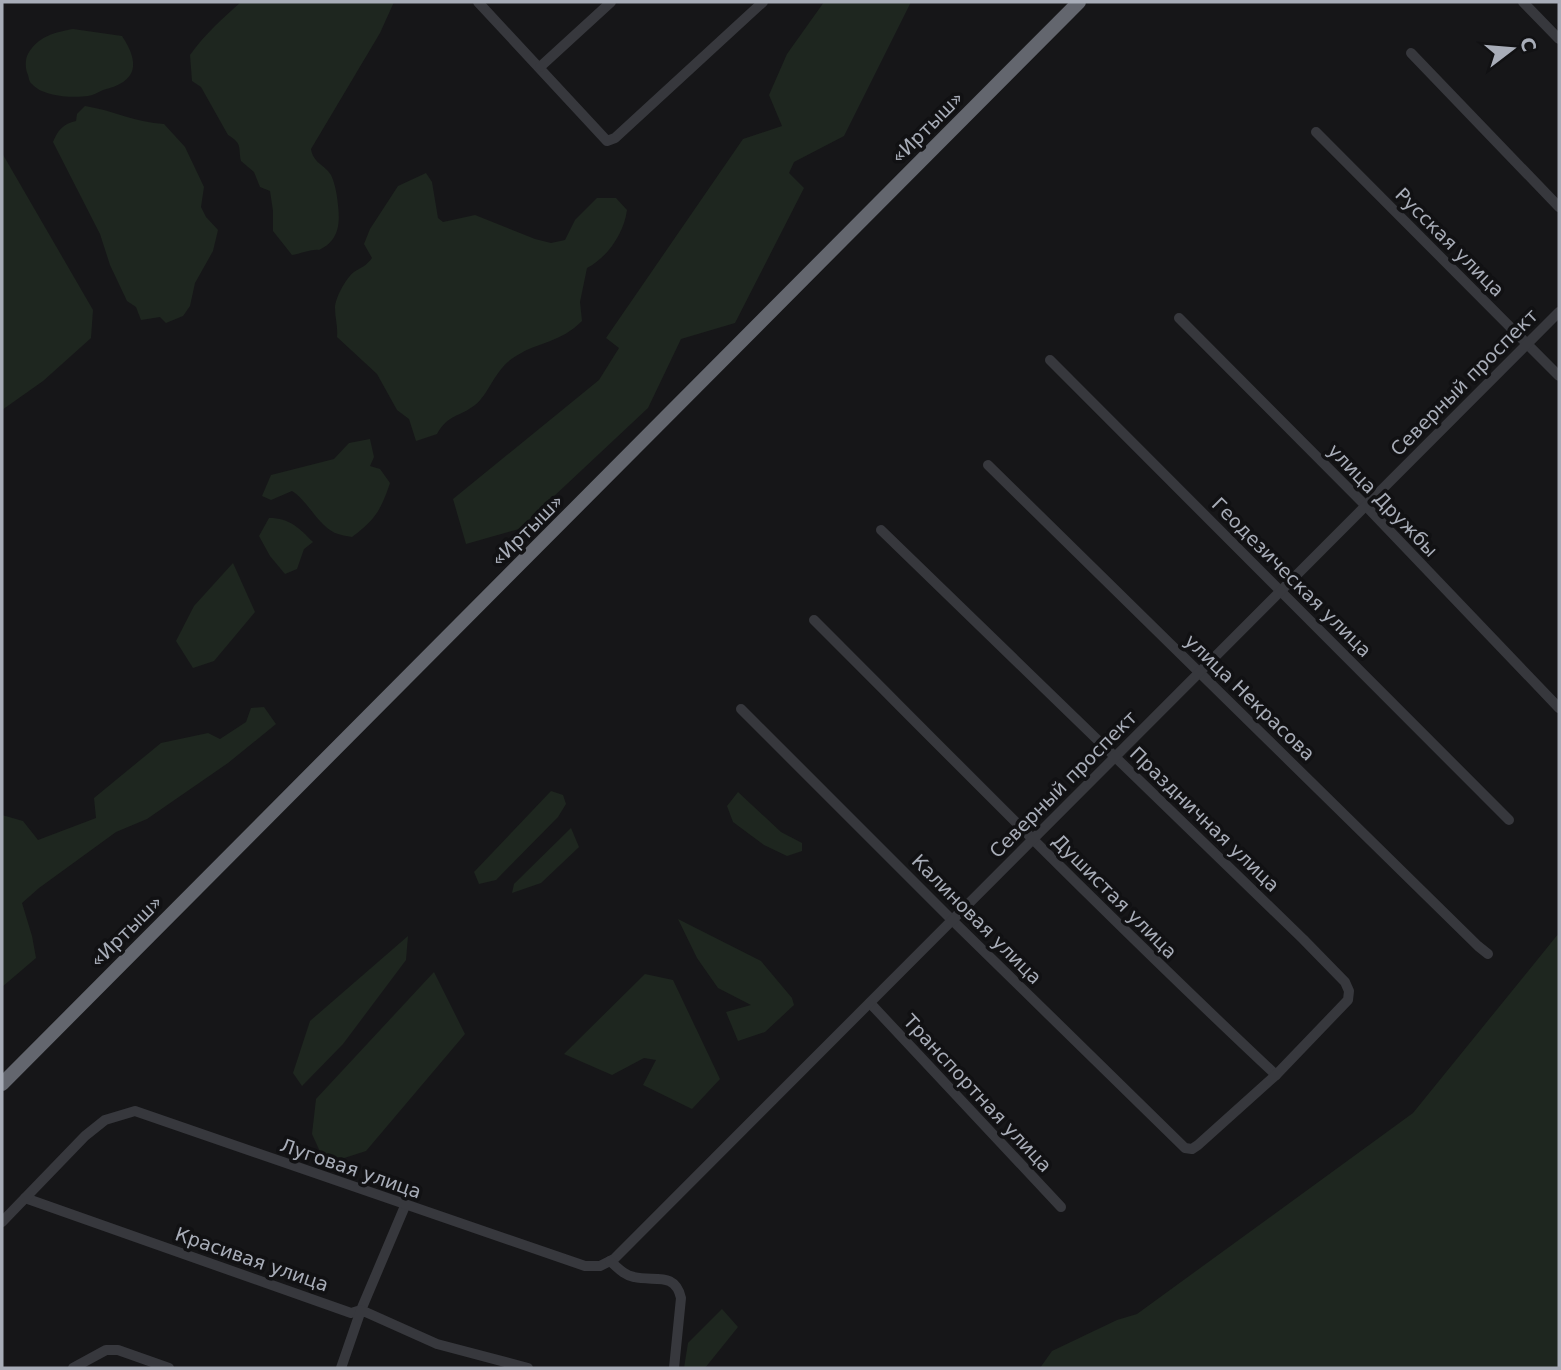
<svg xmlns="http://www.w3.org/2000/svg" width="1561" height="1370" viewBox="0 0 1561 1370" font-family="'DejaVu Sans',sans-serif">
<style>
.green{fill:#1e261f}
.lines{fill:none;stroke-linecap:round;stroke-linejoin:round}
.minor{stroke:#37383d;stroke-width:10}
.highway{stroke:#63666e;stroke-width:14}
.labels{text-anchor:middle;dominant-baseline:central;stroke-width:7;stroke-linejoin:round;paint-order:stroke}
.street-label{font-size:19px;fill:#a8adb8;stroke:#111113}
</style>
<rect width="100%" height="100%" fill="#161618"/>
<g class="green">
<path d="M241 2H394L380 33 311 149C313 163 325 165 331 175 334 181 336 190 337 197 340 219 342 239 319 250 310 249 301 254 292 255L273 231V211L270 191 260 187 254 172 241 161C238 147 243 144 228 135L201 87 192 81 190 55C204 35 223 18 241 2Z"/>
<polygon points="824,2 911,2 844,136 794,162 789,173 804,188 735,323 681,339 648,408 519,529 466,544 453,499 599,380 619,348 606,338 743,139 782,126 769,95 787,54"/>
<path d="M73 29 122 36C140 63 138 82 103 90 98 92 94 95 88 96 73 98 43 97 32 84 29 82 29 78 28 75 25 69 25 59 28 54 38 36 56 32 73 29Z"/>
<path d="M85 106C112 110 137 123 164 124L185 147 204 187 201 207 206 217 218 230 213 251 195 283 190 306 183 316 166 323 160 317 141 320 136 307 127 301 110 265 100 234 53 142C58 130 63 124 76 121L77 114Z"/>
<polygon points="2,153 93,310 91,338 43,381 2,410"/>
<path d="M426 173 432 182 438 218 443 222 475 215 535 239 551 243 565 240 575 220 597 198H616L627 210C624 233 608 257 587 268L580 302 582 321C560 343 540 341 516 356 494 369 490 393 475 405 460 417 448 414 437 434L416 441 409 419 397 410 377 374 337 337C338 326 335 318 335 308 335 298 346 278 354 272 362 267 366 266 372 258L364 244 370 229 398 186Z"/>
<path d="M370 439 374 457 370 466 380 469 390 483C381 510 375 520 352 537 347 536 340 535 335 533 317 524 308 501 292 491L271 500 262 496 271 475 334 459 349 443Z"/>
<path d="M269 518C290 518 299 528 313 542L304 549 297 569 285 574 270 556 259 536Z"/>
<polygon points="233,563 255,612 214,661 193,668 176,641 194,606"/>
<polygon points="264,707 276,724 228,763 147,819 116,832 39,888 22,903 32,936 36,958 2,987 2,815 23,821 38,840 96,818 94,798 161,743 208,733 220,739 246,722 251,708"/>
<polygon points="551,791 563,795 566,804 558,817 496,880 479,884 474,872"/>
<polygon points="738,792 781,832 802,843 802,851 787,856 764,845 733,822 727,806"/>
<polygon points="571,828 579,847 541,883 512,893 514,884"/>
<polygon points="678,919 761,961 792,998 794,1005 765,1032 738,1041 726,1012 751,1005 718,988 697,958"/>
<polygon points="1559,933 1559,1368 1040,1368 1052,1351 1117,1320 1137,1314 1413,1113"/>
<polygon points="408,936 406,960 343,1044 302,1086 293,1073 310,1021"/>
<polygon points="434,972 465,1034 366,1151 335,1161 322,1156 312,1134 316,1099"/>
<polygon points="645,974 673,980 720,1079 692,1109 643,1085 656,1060 644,1058 612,1075 564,1054"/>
<polygon points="722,1309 738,1327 705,1368 684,1368 688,1343"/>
</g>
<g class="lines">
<g class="minor">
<polyline points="478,2 607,141 615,138 763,2"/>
<polyline points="1523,2 1559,39"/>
<polyline points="1411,53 1559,207"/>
<polyline points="540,67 611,2"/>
<polyline points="1316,132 1559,376"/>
<polyline points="1179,318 1365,505 1559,708"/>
<polyline points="1050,360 1509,820"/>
<polyline points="988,465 1478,946 1488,954"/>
<path d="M814 620C967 773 1118 927 1276 1075"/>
<polyline points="741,709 952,920 1185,1148 1192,1149 1198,1145 1276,1075 1348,1000 1349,991 1345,982 1303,939 881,530"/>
<polyline points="870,1003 1061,1207"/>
<polyline points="25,1198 351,1313 361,1310 405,1206"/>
<polyline points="2,1222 85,1136 105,1120 135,1111 585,1266 600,1266 614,1259 1559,312"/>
<path d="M610 1261C618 1268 624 1275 634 1277 654 1282 675 1271 681 1298L674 1368"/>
<polyline points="73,1368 106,1350 118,1350 169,1368"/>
<polyline points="341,1368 361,1310 437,1344 528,1368"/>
</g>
<polyline class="highway" points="2,1084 1079,2"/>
</g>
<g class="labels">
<g class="street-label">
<text transform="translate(927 127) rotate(-45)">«Иртыш»</text>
<text transform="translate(1450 242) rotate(45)">Русская улица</text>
<text transform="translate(1464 382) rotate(-45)">Северный проспект</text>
<text transform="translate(1383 500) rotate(46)">улица Дружбы</text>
<text transform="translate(527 530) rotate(-45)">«Иртыш»</text>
<text transform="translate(1292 577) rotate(45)">Геодезическая улица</text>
<text transform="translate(1250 697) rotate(44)">улица Некрасова</text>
<text transform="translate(1063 784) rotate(-45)">Северный проспект</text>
<text transform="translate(1205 819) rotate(44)">Праздничная улица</text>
<text transform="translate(1115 896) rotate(45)">Душистая улица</text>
<text transform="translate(977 919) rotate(45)">Калиновая улица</text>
<text transform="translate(126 931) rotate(-45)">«Иртыш»</text>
<text transform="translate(978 1093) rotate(47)">Транспортная улица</text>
<text transform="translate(351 1168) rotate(19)">Луговая улица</text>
<text transform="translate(252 1259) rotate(19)">Красивая улица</text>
</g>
</g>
<rect width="1561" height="1370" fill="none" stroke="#a8adb8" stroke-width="7"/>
<g transform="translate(1512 49) rotate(74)" stroke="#111113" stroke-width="5" paint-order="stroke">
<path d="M0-5L12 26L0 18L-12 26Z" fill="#a8adb8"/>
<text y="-10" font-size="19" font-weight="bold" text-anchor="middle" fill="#a8adb8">С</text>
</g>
</svg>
